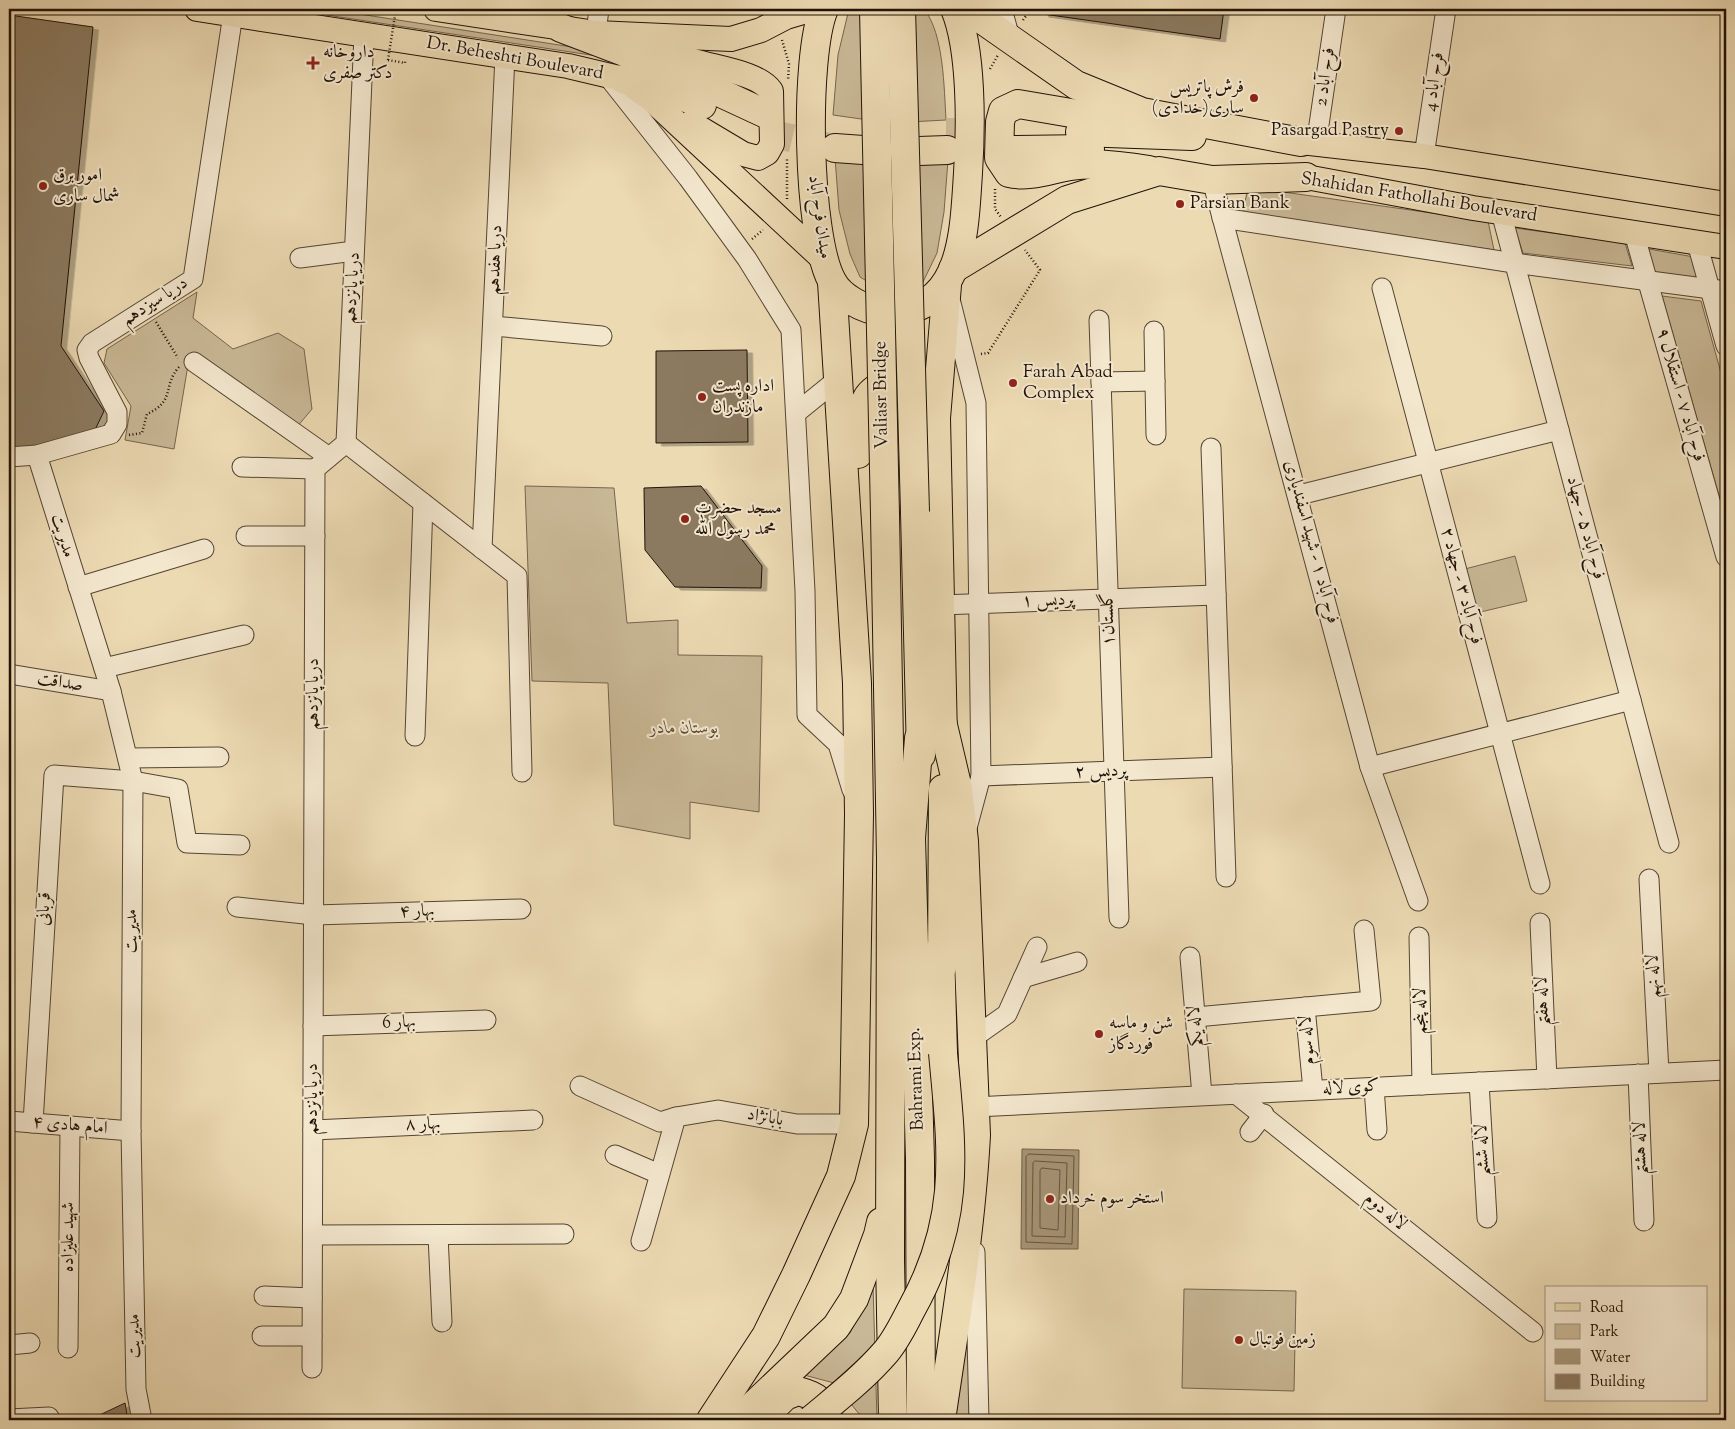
<svg xmlns="http://www.w3.org/2000/svg" width="1735" height="1429" viewBox="0 0 1735 1429" font-family="'Sorts Mill Goudy',Amiri,serif">
<style>
.green{fill:#c9b896;stroke:#75654e}
.water{fill:#a79678;stroke:#71614a}
.lines{fill:none;stroke-linecap:round;stroke-linejoin:round}
.shore{stroke:#64543f;stroke-width:1}
.building{fill:#8b7a60;stroke:#211206;filter:url(#shadow)}
.highway-tunnel{stroke:#cebc99;stroke-width:28;stroke-dasharray:28 14;stroke-linecap:butt}
.minor-casing{stroke:#544431;stroke-width:21}
.major-casing{stroke:#211206;stroke-width:26}
.highway-casing{stroke:#211206;stroke-width:30}
.path{stroke:#211206;stroke-width:2.5;stroke-dasharray:1 2.5;stroke-linecap:butt}
.minor{stroke:#f3e7ce;stroke-width:19}
.major{stroke:#ecdab3;stroke-width:24}
.highway{stroke:#ecdab3;stroke-width:28}
.highway-bridge-casing{stroke:#211206;stroke-width:30;stroke-linecap:butt}
.path-bridge{stroke:#211206;stroke-width:2.5;stroke-dasharray:1 2.5;stroke-linecap:butt}
.highway-bridge{stroke:#ecdab3;stroke-width:28}
.poi-dot{fill:#8f2418;stroke:#f3e7ce;stroke-width:2}
.labels{text-anchor:middle;dominant-baseline:central;stroke-width:4;stroke-linejoin:round;paint-order:stroke}
.poi-label{font-size:18px;fill:#211206;stroke:#f3e7ce;text-anchor:start}
.street-label{font-size:18px;fill:#211206;stroke:#f3e7ce}
.park-label{font-size:18px;font-style:italic;fill:#5c4c38;stroke:#f3e7ce}
</style>
<defs>
<filter id="shadow"><feDropShadow dx="5.5" dy="3" stdDeviation="0" flood-color="#0004"/></filter>
</defs>
<rect width="100%" height="100%" fill="#ecdab3"/>
<filter id="stains"><feTurbulence type="fractalNoise" baseFrequency=".004" numOctaves="4"/><feColorMatrix values="0 0 0 0 .2 0 0 0 0 .09 0 0 0 0 .02 0 0 0 .5 -.17"/></filter>
<radialGradient id="worn" r=".72"><stop offset=".6" stop-color="#630" stop-opacity="0"/><stop offset="1" stop-color="#630" stop-opacity=".3"/></radialGradient>
<g class="green">
<polygon points="287,9 327,9 598,51 597,56"/>
<path d="M849 9H924C944 34 944 88 946 120L890 123 833 115 838 55Z"/>
<polygon points="835,158 948,160 944,212 937,253 922,284 904,293 880,289 860,277 850,254 839,210"/>
<polygon points="1248,187 1488,221 1494,250 1243,212"/>
<polygon points="1515,228 1625,243 1632,266 1523,253"/>
<polygon points="1649,249 1694,257 1699,283 1651,274"/>
<polygon points="197,292 193,318 233,349 278,333 304,349 312,409 297,427 190,353 174,449 125,440 131,406 104,363 107,349"/>
<polygon points="1662,296 1701,301 1726,391 1726,520"/>
<polygon points="525,486 614,488 627,623 678,620 678,655 762,656 759,812 690,802 690,839 614,825 608,683 532,681"/>
<polygon points="1515,556 1527,601 1472,614 1461,570"/>
<polygon points="873,1285 877,1420 864,1420 834,1383 804,1375 850,1333"/>
<polygon points="1184,1289 1296,1291 1294,1391 1182,1388"/>
<polygon points="968,1296 969,1420 946,1420"/>
</g>
<polygon class="water" points="1022,1149 1079,1150 1078,1249 1021,1249"/>
<g class="lines">
<g class="shore">
<polygon points="1029,1154 1074,1156 1072,1244 1026,1242 1026,1157"/>
<polygon points="1035,1161 1067,1163 1065,1237 1032,1236 1033,1163"/>
<polygon points="1042,1168 1060,1170 1058,1230 1040,1228 1040,1171"/>
</g>
</g>
<g class="building">
<polygon points="1044,9 1224,9 1220,39 1043,14"/>
<polygon points="9,15 93,27 61,346 104,411 93,434 35,448 9,449"/>
<polygon points="747,350 748,442 656,443 656,351"/>
<polygon points="701,486 762,566 761,588 675,587 645,550 644,488"/>
<polygon points="125,1403 128,1420 89,1420"/>
</g>
<g class="lines">
<g class="highway-tunnel">
<polyline points="765,132 834,148"/>
<polyline points="946,132 1009,132"/>
</g>
<defs>
<g id="minor">
<polyline points="1002,9 1010,38"/>
<polyline points="596,33 599,9"/>
<polyline points="605,73 688,178 747,259 791,330 805,591 807,715 838,744 852,790"/>
<polyline points="1316,145 1336,9"/>
<polyline points="1424,156 1446,9"/>
<polyline points="1212,180 1370,767 1418,901"/>
<polyline points="1501,212 1669,843"/>
<polyline points="1222,218 1514,263 1726,291"/>
<polyline points="1634,233 1726,557"/>
<polyline points="1697,243 1726,346"/>
<polyline points="300,258 354,251"/>
<polyline points="1382,288 1540,884"/>
<polyline points="951,303 976,403 981,776 967,828"/>
<polyline points="1099,320 1119,918"/>
<polyline points="493,326 602,336"/>
<polyline points="1154,331 1156,435"/>
<polyline points="194,362 329,457"/>
<polyline points="1101,382 1155,381"/>
<polyline points="796,413 838,379"/>
<polyline points="346,443 517,576 522,772"/>
<polyline points="1211,448 1226,877"/>
<polyline points="37,455 111,691 133,781 131,1131 136,1389 142,1420"/>
<polyline points="9,457 37,455 111,434 117,424 117,412 89,358 87,350 92,343 193,279 233,14"/>
<polyline points="242,467 315,469"/>
<polyline points="1299,495 1559,430"/>
<polyline points="246,536 315,536"/>
<polyline points="482,549 505,56"/>
<polyline points="78,587 204,549"/>
<polyline points="940,605 1216,595"/>
<polyline points="104,668 244,635"/>
<polyline points="9,674 111,691"/>
<polyline points="415,736 423,503"/>
<polyline points="128,758 219,757"/>
<polyline points="1370,767 1631,700"/>
<polyline points="981,776 1222,767"/>
<polyline points="1649,879 1659,1073"/>
<polyline points="237,907 314,915 521,909"/>
<polyline points="1540,923 1547,1079"/>
<polyline points="1419,937 1422,1085"/>
<polyline points="1190,957 1202,1095"/>
<polyline points="1023,978 1077,962"/>
<polyline points="1305,1007 1313,1090"/>
<polyline points="1196,1017 1371,1001 1364,930"/>
<polyline points="313,1026 486,1020"/>
<polyline points="973,1038 1007,1014 1037,947"/>
<polyline points="1638,1074 1644,1221"/>
<polyline points="1479,1082 1487,1218"/>
<polyline points="580,1086 660,1122 676,1117"/>
<polyline points="1374,1087 1377,1130"/>
<polyline points="1236,1094 1533,1332"/>
<polyline points="975,1107 1726,1070"/>
<polyline points="9,1121 131,1131"/>
<polyline points="33,1123 54,775 133,781 178,789 187,843 240,845"/>
<polyline points="313,1130 533,1120"/>
<polyline points="1250,1132 1264,1114"/>
<polyline points="615,1155 659,1174"/>
<polyline points="313,1235 564,1234"/>
<polyline points="438,1235 442,1322"/>
<polyline points="641,1241 676,1117 718,1110 797,1124 854,1124"/>
<polyline points="975,1252 979,1420"/>
<polyline points="264,1296 312,1298"/>
<polyline points="262,1336 312,1336"/>
<polyline points="9,1345 30,1343"/>
<polyline points="68,1348 70,1126"/>
<polyline points="312,1368 315,469 346,443 364,35"/>
<polyline points="9,1419 49,1417"/>
</g>
<g id="major">
<polyline points="197,9 568,66 623,79 651,99 824,260"/>
<polyline points="436,9 596,33 731,39 761,30 786,17 813,9"/>
<path d="M649 39C663 46 677 54 691 60 713 68 758 72 771 91L772 144 767 153 758 158 743 154 691 123"/>
<polyline points="1301,142 1424,156 1726,204"/>
<polyline points="1306,177 1473,208 1726,247"/>
</g>
<g id="highway">
<path d="M824 9C804 56 807 236 832 281 840 297 864 310 881 311 964 317 964 233 968 173 971 128 972 50 955 9"/>
<polyline points="967,9 1076,85 1142,112 1301,142"/>
<polyline points="561,28 669,69 766,114"/>
<polyline points="623,79 666,89 702,105"/>
<path d="M1133 113 1077 114 1018 104 1003 111 1000 122 999 158 1009 173C1029 178 1051 169 1071 166 1096 162 1125 166 1149 170"/>
<polyline points="1080,132 1192,136"/>
<polyline points="835,148 891,152 947,150"/>
<polyline points="1009,150 1090,149"/>
<polyline points="953,269 1067,200 1159,171 1212,180 1306,177"/>
<path d="M858 454C858 443 856 429 859 419 861 412 865 399 870 394 888 376 914 383 929 400"/>
<polyline points="915,512 921,755"/>
<polyline points="885,515 891,858 890,1259 893,1420"/>
<polyline points="919,738 911,838 920,1159 921,1420"/>
<polyline points="943,738 936,418 947,285"/>
<polyline points="940,950 943,1053"/>
<polyline points="942,967 943,789"/>
<path d="M765 1416 785 1396 798 1391C817 1396 824 1401 829 1420"/>
<polyline points="711,1420 766,1336 796,1275 841,1176 854,1124 859,814 857,683 832,282"/>
<polyline points="738,1420 836,1327 854,1299 878,1235 881,1222"/>
<path d="M941 1420C955 1325 971 1230 976 1135L964 841 958 789 942 721"/>
</g>
</defs>
<use href="#minor" class="minor-casing"/>
<use href="#major" class="major-casing"/>
<use href="#highway" class="highway-casing"/>
<g class="path">
<polyline points="1023,20 1028,13 1026,9"/>
<polyline points="782,40 789,64 788,81"/>
<polyline points="388,60 405,63 405,60"/>
<polyline points="990,69 998,55"/>
<polyline points="995,189 995,209 1001,217"/>
<polyline points="787,199 787,157"/>
<polyline points="752,239 763,230"/>
<polyline points="156,322 178,358"/>
<polyline points="981,354 988,353 1040,270 1025,250"/>
<path d="M129 435 142 433 147 414C176 401 162 386 179 367"/>
</g>
<use href="#minor" class="minor"/>
<use href="#major" class="major"/>
<use href="#highway" class="highway"/>
<defs>
<g id="highway-bridge">
<polyline points="874,9 885,515"/>
<polyline points="901,9 915,512"/>
<path d="M811 1420C836 1399 862 1379 884 1354 896 1341 904 1323 912 1308 962 1218 952 1151 943 1053"/>
</g>
</defs>
<use href="#highway-bridge" class="highway-bridge-casing"/>
<polyline class="path-bridge" points="388,60 396,9"/>
<use href="#highway-bridge" class="highway-bridge"/>
</g>
<g class="poi-dot">
<path d="M310.5 55.5h5v5h5v5h-5v5h-5v-5h-5v-5h5z"/>
<circle cx="1254" cy="98" r="5"/>
<circle cx="1399" cy="131" r="5"/>
<circle cx="43" cy="186" r="5"/>
<circle cx="1180" cy="204" r="5"/>
<circle cx="1013" cy="383" r="5"/>
<circle cx="702" cy="397" r="5"/>
<circle cx="685" cy="519" r="5"/>
<circle cx="1099" cy="1034" r="5"/>
<circle cx="1050" cy="1199" r="5"/>
<circle cx="1239" cy="1340" r="5"/>
</g>
<g class="labels">
<g class="poi-label">
<text x="323" y="53">داروخانه<tspan x="323" dy="21">دکتر صفری</tspan></text>
<text x="1244" y="88" text-anchor="end">فرش پاتریس<tspan x="1244" dy="21">(خدادی)ساری</tspan></text>
<text x="1389" y="131" text-anchor="end">Pasargad Pastry</text>
<text x="53" y="176">امور برق<tspan x="53" dy="21">شمال ساری</tspan></text>
<text x="1190" y="204">Parsian Bank</text>
<text x="1023" y="373">Farah Abad<tspan x="1023" dy="21">Complex</tspan></text>
<text x="712" y="387">اداره پست<tspan x="712" dy="21">مازندران</tspan></text>
<text x="695" y="509">مسجد حضرت<tspan x="695" dy="21">محمد رسول الله</tspan></text>
<text x="1109" y="1024">شن و ماسه<tspan x="1109" dy="21">فوردگاز</tspan></text>
<text x="1060" y="1199">استخر سوم خرداد</text>
<text x="1249" y="1340">زمین فوتبال</text>
</g>
<g class="street-label">
<text transform="translate(515 59) rotate(10)">Dr. Beheshti Boulevard</text>
<text transform="translate(1326 77) rotate(-82)">فرح آباد 2</text>
<text transform="translate(1435 82) rotate(-82)">فرح آباد 4</text>
<text transform="translate(1419 198) rotate(9)">Shahidan Fathollahi Boulevard</text>
<text transform="translate(819 217) rotate(82)">میدان فرح آباد</text>
<text transform="translate(496 260) rotate(-88)">دریا هفدهم</text>
<text transform="translate(353 288) rotate(-87)">دریا پانزدهم</text>
<text transform="translate(155 302) rotate(-33)">دریا سیزدهم</text>
<text transform="translate(882 395) rotate(-91)">Valiasr Bridge</text>
<text transform="translate(1680 395) rotate(74)">فرح آباد ۷ - استقلال ۹</text>
<text transform="translate(1585 528) rotate(75)">فرح آباد ۵ - جهاد</text>
<text transform="translate(62 536) rotate(73)">مدیریت</text>
<text transform="translate(1311 542) rotate(75)">فرح آباد ۱ - شهید اسفندیاری</text>
<text transform="translate(1461 586) rotate(75)">فرح آباد ۳ - جهاد ۲</text>
<text transform="translate(1048 601) rotate(-2)">پردیس ۱</text>
<text transform="translate(1109 619) rotate(-92)">گلستان۱</text>
<text transform="translate(60 683) rotate(9)">صداقت</text>
<text transform="translate(314 694) rotate(-90)">دریا پانزدهم</text>
<text transform="translate(1101 772) rotate(-2)">پردیس ۲</text>
<text transform="translate(45 909) rotate(-87)">قربانی</text>
<text transform="translate(417 912) rotate(-2)">بهار ۴</text>
<text transform="translate(132 931) rotate(-90)">مدیریت</text>
<text transform="translate(1654 976) rotate(-93)">لاله نهم</text>
<text transform="translate(1543 1001) rotate(-93)">لاله هفتم</text>
<text transform="translate(1421 1011) rotate(-91)">لاله پنجم</text>
<text transform="translate(399 1023) rotate(-2)">بهار 6</text>
<text transform="translate(1196 1026) rotate(-95)">لاله یکم</text>
<text transform="translate(1308 1040) rotate(-95)">لاله سوم</text>
<text transform="translate(917 1079) rotate(-92)">Bahrami Exp.</text>
<text transform="translate(1351 1088) rotate(-3)">کوی لاله</text>
<text transform="translate(313 1099) rotate(-90)">دریا پانزدهم</text>
<text transform="translate(765 1118) rotate(10)">بابانژاد</text>
<text transform="translate(423 1125) rotate(-2)">بهار ۸</text>
<text transform="translate(70 1126) rotate(5)">امام هادی ۴</text>
<text transform="translate(1641 1148) rotate(-92)">لاله هشتم</text>
<text transform="translate(1483 1150) rotate(-93)">لاله ششم</text>
<text transform="translate(1385 1212) rotate(39)">لاله دوم</text>
<text transform="translate(69 1237) rotate(-90)">شهید علیزاده</text>
<text transform="translate(135 1336) rotate(-91)">مدیریت</text>
</g>
<g class="park-label">
<text x="684" y="729">بوستان مادر</text>
</g>
</g>
<rect width="1735" height="1429" fill="none" stroke="#ecdab3" stroke-width="30"/>
<rect x="10" y="10" width="1715" height="1409" fill="none" stroke="#211206" stroke-width="2.5"/>
<rect x="15" y="15" width="1705" height="1399" fill="none" stroke="#211206"/>
<rect x="1545" y="1286" width="162" height="115" fill="#f3e7ce" stroke="#9f927e"/>
<rect x="1555" y="1303" width="25" height="8" fill="#ecdab3" stroke="#9f927e"/>
<text x="1590" y="1312" font-size="15" fill="#211206">Road</text>
<rect x="1555" y="1324" width="25" height="15" fill="#c9b896" stroke="#9f927e"/>
<text x="1590" y="1336" font-size="15" fill="#211206">Park</text>
<rect x="1555" y="1349" width="25" height="15" fill="#a79678" stroke="#9f927e"/>
<text x="1590" y="1362" font-size="15" fill="#211206">Water</text>
<rect x="1555" y="1374" width="25" height="15" fill="#8b7a60" stroke="#9f927e"/>
<text x="1590" y="1386" font-size="15" fill="#211206">Building</text>
<rect width="100%" height="100%" filter="url(#stains)"/>
<rect width="100%" height="100%" fill="url(#worn)"/>
</svg>
